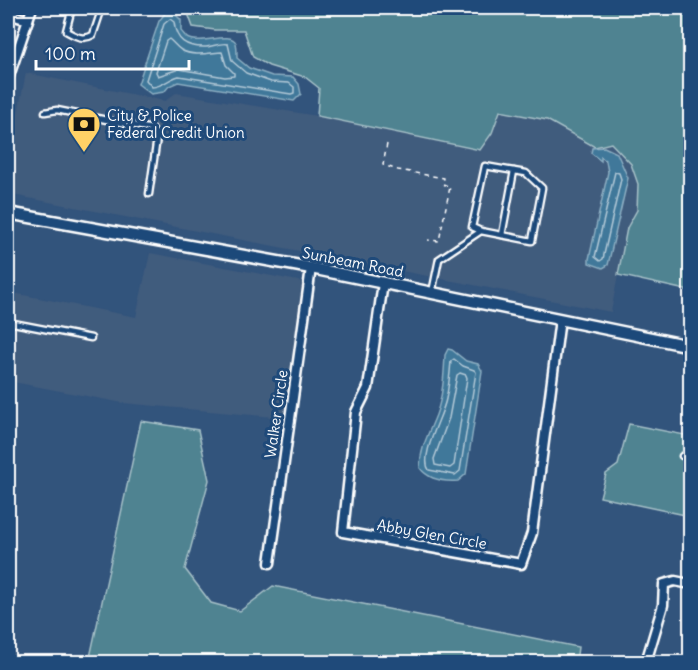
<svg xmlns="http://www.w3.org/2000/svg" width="698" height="670" viewBox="0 0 698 670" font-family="Delius,sans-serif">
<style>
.built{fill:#405b7d}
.green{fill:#4f8391;stroke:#a7c1c8;stroke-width:1.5}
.water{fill:#40789a;stroke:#8caec2;stroke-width:1.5}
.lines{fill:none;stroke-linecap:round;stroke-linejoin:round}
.shore{stroke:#b3c9d7;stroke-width:1.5}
.service-casing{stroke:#fff;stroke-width:9}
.minor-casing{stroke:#fff;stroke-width:13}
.tertiary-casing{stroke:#fff;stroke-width:15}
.path{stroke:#fff;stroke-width:1.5;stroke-dasharray:4.5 4.5;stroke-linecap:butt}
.service{stroke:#1f4a7a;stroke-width:4.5}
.minor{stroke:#1f4a7a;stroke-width:8}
.tertiary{stroke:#1f4a7a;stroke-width:10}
.labels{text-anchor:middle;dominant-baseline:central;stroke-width:6;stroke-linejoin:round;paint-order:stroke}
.poi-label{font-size:15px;fill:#fff;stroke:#1f4a7a;text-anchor:start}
.street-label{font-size:15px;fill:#fff;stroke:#1f4a7a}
</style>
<rect width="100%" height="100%" fill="#32547c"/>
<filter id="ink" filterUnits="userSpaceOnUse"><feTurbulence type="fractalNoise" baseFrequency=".0167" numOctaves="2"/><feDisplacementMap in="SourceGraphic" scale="12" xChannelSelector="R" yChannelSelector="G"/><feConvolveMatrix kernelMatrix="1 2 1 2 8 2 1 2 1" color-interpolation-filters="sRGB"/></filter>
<g filter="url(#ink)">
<g class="built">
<polygon points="26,73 165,101 176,93 317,116 480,150 492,133 500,111 547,120 595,147 611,143 631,164 638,184 637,210 627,228 611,312 13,195 8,190 8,162"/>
<polygon points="150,253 314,284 295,419 123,403 8,381 8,292 136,317"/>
</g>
<g class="green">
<polygon points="186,8 690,8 690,291 618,275 627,228 637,210 638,184 631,164 611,143 595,147 547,120 500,111 492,133 480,150 317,116 319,88 305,77 269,66 253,57 244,30 215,30 193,27"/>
<polygon points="141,421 198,430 209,480 185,569 211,603 240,611 273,586 578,647 576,662 89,662"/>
<polygon points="629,424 690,436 690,516 600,497 606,474 618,465"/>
</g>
<g class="water">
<path d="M166 12H173L181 20V31C183 33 185 36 187 38 200 46 231 30 236 43 237 47 237 54 237 58L249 68 272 76 293 77 299 84 301 94 294 101 178 82 169 86 164 92 151 94 138 84 159 21Z"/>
<polygon points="604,147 617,153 628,178 608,265 603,268 589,263 589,259 608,172 606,161 601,157 601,161 591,153 592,148"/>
<path d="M448 349 452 350 466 361 478 364 482 371 466 474 458 481C444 482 429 480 420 468 420 448 429 433 436 415 443 396 444 375 445 355Z"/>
</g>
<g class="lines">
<g class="shore">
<path d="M170 19 174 22C176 41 186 47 204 47 213 47 220 42 228 44L232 61 246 73 271 82 289 83 294 87V93L291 94 179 76C168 79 162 87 152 87L146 80 164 24Z"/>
<path d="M169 39C173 42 176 47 181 50 193 57 209 53 222 52L226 65 234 73V76L225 77 179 69 158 76 156 72 166 41Z"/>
<polygon points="615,172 619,173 621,179 603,259 600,261 595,257"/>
<path d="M454 359 463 366 474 370 476 372 460 471 455 475 429 470C419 456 443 416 446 399 449 386 450 374 451 361Z"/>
<polygon points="460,373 466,375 467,378 454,465 450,468 435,465 434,459 449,418 457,375"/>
</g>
<defs>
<g id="service">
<path d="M72 8 66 31C76 36 83 41 93 35L102 8"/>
<polyline points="45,112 57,110 152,129 157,138 149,194"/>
<polyline points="502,235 514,171"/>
<polyline points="432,293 439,259 481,231 532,241 542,188 526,173 485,166 472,227 481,231"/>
<polyline points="8,322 91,338"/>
<polyline points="682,456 690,458"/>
</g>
<g id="minor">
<polyline points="8,14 28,20"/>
<polyline points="8,79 32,8"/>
<polyline points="383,283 368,388 356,412 343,532 521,564 532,533 560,319"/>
<polyline points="270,563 311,268"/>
<polyline points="646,662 663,605 664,584 675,581 690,584"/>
</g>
<polyline id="tertiary" points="8,213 311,268 690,346"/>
</defs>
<use href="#service" class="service-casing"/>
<use href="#minor" class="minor-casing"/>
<use href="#tertiary" class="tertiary-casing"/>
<polyline class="path" points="387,144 383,165 398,170 444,178 443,184 450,187 439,241 428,240"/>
<use href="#service" class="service"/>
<use href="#minor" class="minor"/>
<use href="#tertiary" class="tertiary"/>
</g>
</g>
<defs>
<symbol id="bank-pin" viewBox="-11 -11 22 30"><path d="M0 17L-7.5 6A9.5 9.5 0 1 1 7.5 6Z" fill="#ffd166" stroke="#1f4a7a"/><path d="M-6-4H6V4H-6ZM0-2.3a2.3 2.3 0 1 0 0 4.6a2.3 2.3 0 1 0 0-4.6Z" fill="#111"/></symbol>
</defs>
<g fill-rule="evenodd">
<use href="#bank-pin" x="65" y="105" width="38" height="52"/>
</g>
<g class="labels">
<g class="poi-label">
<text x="107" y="115">City &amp; Police<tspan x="107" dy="17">Federal Credit Union</tspan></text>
</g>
<g class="street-label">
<text transform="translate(353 262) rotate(11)">Sunbeam Road</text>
<text transform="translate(276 414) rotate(-82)">Walker Circle</text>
<text transform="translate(432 534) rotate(10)">Abby Glen Circle</text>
</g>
</g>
<rect width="698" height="670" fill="none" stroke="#1f4a7a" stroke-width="30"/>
<rect x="15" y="15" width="668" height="640" fill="none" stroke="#fff" stroke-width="2" filter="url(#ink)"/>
<path d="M36 60v9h153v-9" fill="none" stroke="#ffffff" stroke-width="3"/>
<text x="45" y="60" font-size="18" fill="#ffffff" stroke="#1f4a7a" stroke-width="4.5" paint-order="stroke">100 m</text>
</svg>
